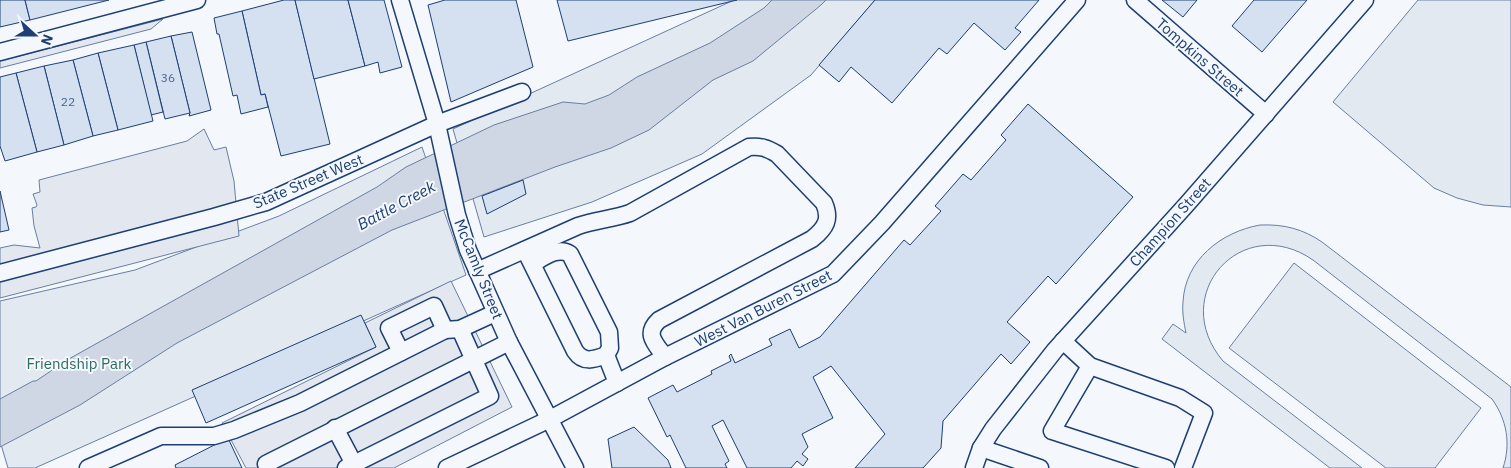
<svg xmlns="http://www.w3.org/2000/svg" width="1511" height="468" viewBox="0 0 1511 468" font-family="'IBM Plex Sans',sans-serif">
<style>
.green{fill:#e3e9f0;stroke:#687fa3}
.parking{fill:#e3e8f0;stroke:#687fa3}
.water{fill:#cfd7e4;stroke:#687fa3}
.building{fill:#d5e0f0;stroke:#1d3f73}
.lines{fill:none;stroke-linecap:round;stroke-linejoin:round}
.minor-casing{stroke:#1d3f73;stroke-width:19}
.minor{stroke:#f4f7fb;stroke-width:16}
.labels{text-anchor:middle;dominant-baseline:central;stroke-width:4;stroke-linejoin:round;paint-order:stroke}
.number-label{font-size:12px;fill:#4b6792}
.street-label{font-size:15px;fill:#1d3f73;stroke:#f4f7fb}
.park-label{font-size:15px;fill:#2c6c60;stroke:#f4f7fb}
.water-label{font-size:16px;font-style:italic;fill:#1d3f73;stroke:#f4f7fb}
</style>
<rect width="100%" height="100%" fill="#f4f7fb"/>
<g class="green">
<polygon points="734,0 875,0 811,75 702,154 592,202 484,237 453,129"/>
<polygon points="1418,0 1511,0 1511,207 1483,205 1457,198 1434,188 1333,102"/>
<polygon points="422,147 466,275 35,468 8,468 0,441 0,301 135,270 279,216"/>
<path d="M1260 225C1284 224 1303 229 1322 242L1511 387V468H1503C1511 444 1507 420 1492 399L1313 260C1242 211 1167 295 1223 361L1362 468H1330L1162 339 1173 324 1186 333C1184 323 1182 313 1183 302 1185 260 1221 232 1260 225Z"/>
<polygon points="1294,263 1481,408 1435,468 1386,468 1229,348"/>
</g>
<g class="parking">
<polygon points="163,19 151,29 0,68 0,61"/>
<polygon points="204,129 214,150 226,147 234,181 239,236 0,298 0,248 14,245 40,248 34,226 32,208 36,207 37,205 33,194 40,192 39,180 187,141"/>
<polygon points="451,281 512,407 394,468 246,468 222,423 376,347 365,323"/>
</g>
<polygon class="water" points="772,0 826,0 821,5 753,61 713,80 649,130 611,148 555,167 392,230 177,343 80,405 0,447 0,399 33,381 36,381 67,360 377,187 406,167 494,125 563,102 585,104 609,95 637,77 710,43 764,8"/>
<g class="building">
<polygon points="0,0 25,0 30,20 0,27"/>
<polygon points="25,0 109,0 30,20"/>
<polygon points="284,0 295,0 330,144 281,156 265,94 261,95 242,11"/>
<polygon points="295,0 348,0 365,66 314,79"/>
<polygon points="348,0 384,0 402,67 380,73 378,62 365,66"/>
<polygon points="445,0 516,0 533,67 451,102 428,5"/>
<polygon points="557,0 737,0 568,41"/>
<polygon points="875,0 1039,0 1015,28 1021,32 1005,50 974,23 947,54 939,48 892,103 851,67 839,82 819,65"/>
<polygon points="1162,0 1197,0 1183,17"/>
<polygon points="1254,0 1307,0 1262,52 1232,26"/>
<polygon points="242,11 261,95 265,94 268,107 241,114 237,95 233,96 219,34 217,34 214,18"/>
<polygon points="192,32 211,110 189,116 190,113 171,36"/>
<polygon points="171,36 190,113 165,119 146,42"/>
<polygon points="146,42 163,112 151,115 134,45"/>
<polygon points="134,45 153,121 118,130 98,53"/>
<polygon points="98,53 118,130 93,136 73,60"/>
<polygon points="73,60 93,136 64,145 44,66"/>
<polygon points="44,66 64,145 37,152 16,73"/>
<polygon points="16,73 37,152 5,161 0,146 0,77"/>
<polygon points="1028,104 1133,197 1056,284 1048,276 1007,322 1030,342 1011,364 1001,354 943,421 941,448 923,468 855,468 885,434 831,366 813,377 833,418 802,434 808,447 802,454 808,459 803,466 797,461 791,468 747,468 723,420 712,426 729,461 725,464 727,468 686,468 670,435 667,437 648,398 673,385 677,392 712,374 711,371 731,361 729,356 731,354 735,363 772,345 769,339 790,329 799,348 820,337 904,240 910,245 941,211 935,206 963,174 971,180 1006,140 1001,135"/>
<polygon points="523,180 526,194 487,214 482,196"/>
<polygon points="0,191 9,230 0,232"/>
<polygon points="361,315 376,347 206,423 192,390"/>
<polygon points="634,427 668,460 671,468 612,468 608,439"/>
<polygon points="228,438 242,468 176,468 175,465"/>
</g>
<g class="lines">
<defs>
<g id="minor">
<polyline points="400,0 437,124 457,215 468,250 509,342 575,468"/>
<polyline points="1135,0 1266,114"/>
<polyline points="0,52 197,0"/>
<path d="M525 250 575 351C583 363 593 360 606 355L610 348 609 332 570 254C557 246 543 258 532 264"/>
<path d="M477 271 578 226C595 220 613 219 630 213L749 147C761 146 767 148 777 154L824 203C831 219 826 228 812 239L659 320C644 334 655 343 665 357"/>
<polyline points="0,273 214,217 266,202 437,124 522,92"/>
<polyline points="1063,341 1090,366 1180,398 1204,413 1183,468"/>
<polyline points="401,352 389,328 434,306 445,330"/>
<polyline points="606,355 617,383"/>
<polyline points="1090,366 1052,431 1166,468"/>
<polyline points="335,428 354,464 346,468"/>
<polyline points="981,448 1040,468"/>
<polyline points="88,468 161,436 214,436 234,430 300,403 445,330 460,329 495,313"/>
<polyline points="268,468 266,464 509,342"/>
<polyline points="356,468 354,464 490,396 460,329"/>
<polyline points="447,468 550,419 665,357 833,274 882,223 1077,0"/>
<polyline points="974,468 981,448 993,429 1055,350 1187,204 1365,0"/>
</g>
</defs>
<use href="#minor" class="minor-casing"/>
<use href="#minor" class="minor"/>
</g>
<g class="labels">
<g class="number-label">
<text x="168" y="77">36</text>
<text x="68" y="101">22</text>
</g>
<g class="street-label">
<text transform="translate(1200 57) rotate(41)">Tompkins Street</text>
<text transform="translate(308 181) rotate(-23)">State Street West</text>
<text transform="translate(1170 222) rotate(-48)">Champion Street</text>
<text transform="translate(479 269) rotate(68)">McCamly Street</text>
<text transform="translate(763 308) rotate(-27)">West Van Buren Street</text>
</g>
<g class="park-label">
<text x="79" y="363">Friendship Park</text>
</g>
<g class="water-label">
<text transform="translate(396 205) rotate(-28)">Battle Creek</text>
</g>
</g>
<g transform="translate(35 35) rotate(111)" stroke="#f4f7fb" stroke-width="4" paint-order="stroke">
<path d="M0-4L9 19L0 12L-9 19Z" fill="#1d3f73"/>
<text y="-8" font-size="14" font-weight="bold" text-anchor="middle" fill="#1d3f73">N</text>
</g>
</svg>
